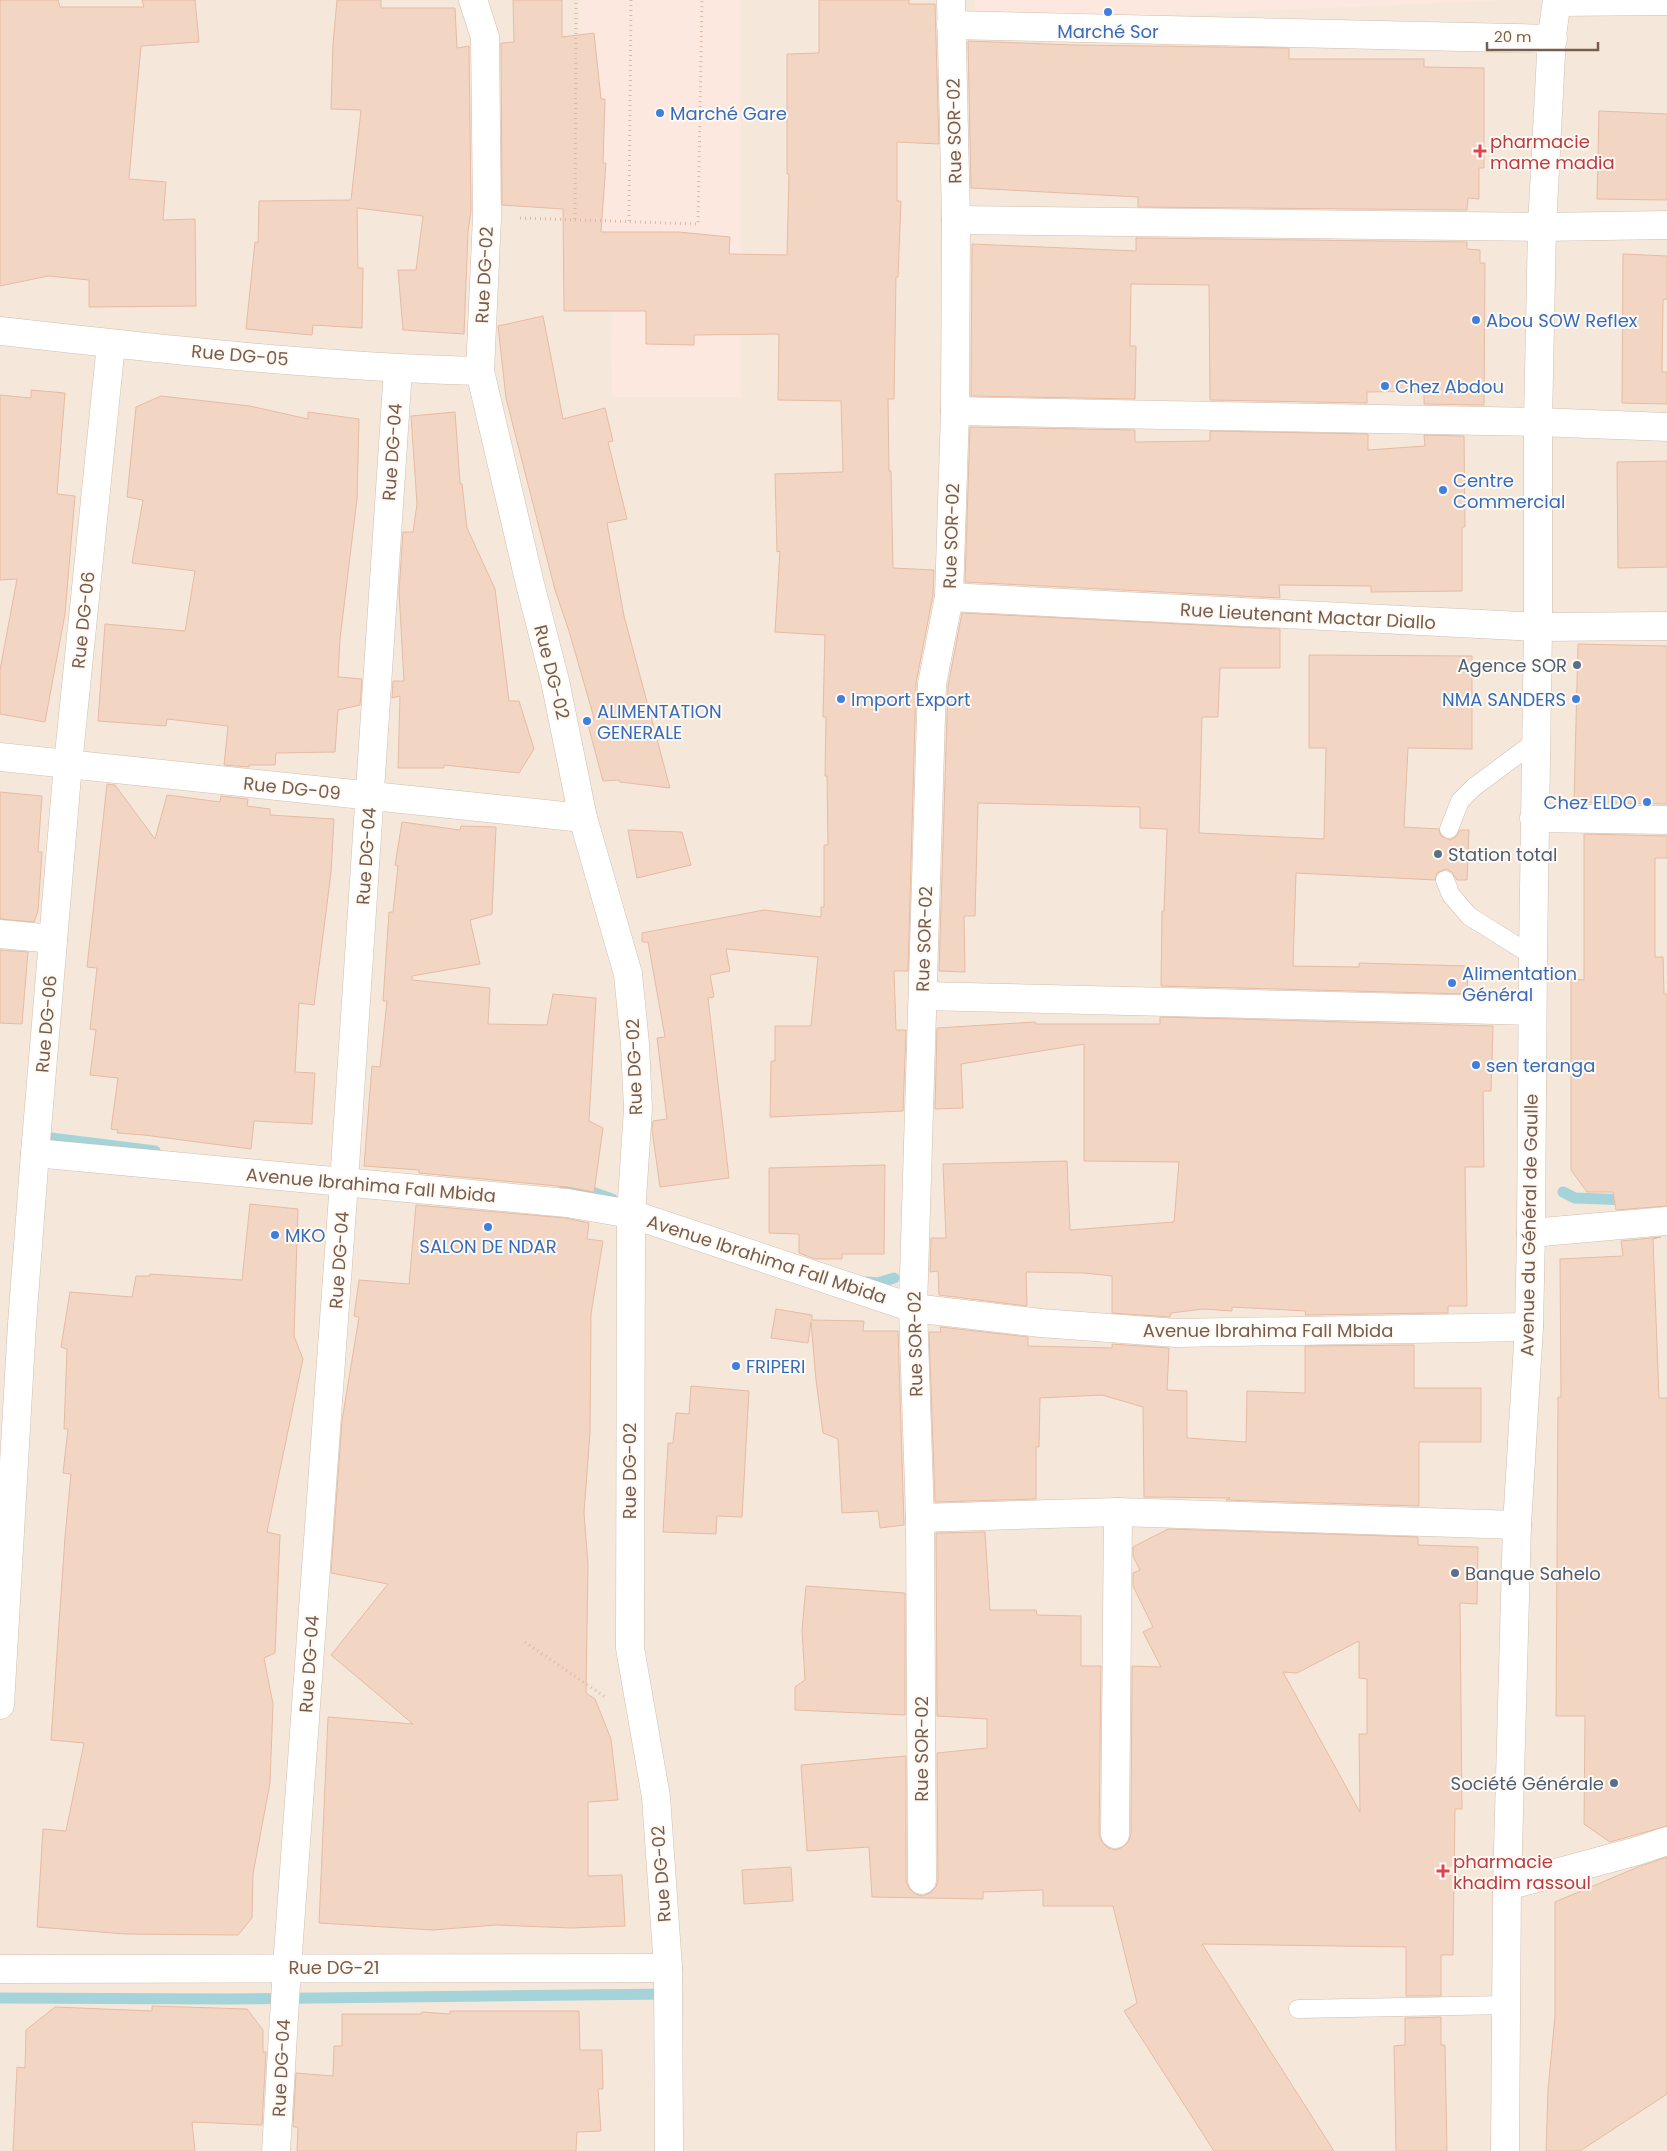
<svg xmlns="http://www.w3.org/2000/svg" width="1667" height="2151" viewBox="0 0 1667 2151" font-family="Poppins,sans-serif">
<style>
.residential{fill:#f5e8da}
.commercial{fill:#fde8e0}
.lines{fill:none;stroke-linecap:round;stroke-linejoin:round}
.stream{stroke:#a5d3da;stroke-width:11}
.building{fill:#f3d5c3;stroke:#e6bba3;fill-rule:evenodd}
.service-casing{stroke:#d1beb0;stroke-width:19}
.minor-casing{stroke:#d1beb0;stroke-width:29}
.tertiary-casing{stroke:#d1beb0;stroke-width:29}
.path{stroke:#d9b8a5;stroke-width:3;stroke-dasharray:1 4;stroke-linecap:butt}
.service{stroke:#fff;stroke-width:18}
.minor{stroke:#fff;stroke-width:28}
.tertiary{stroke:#fff;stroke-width:28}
.shop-dot{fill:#3f7fe0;stroke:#fffaf3;stroke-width:2}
.health-dot{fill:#e0444e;stroke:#fffaf3;stroke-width:2}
.service-dot{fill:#5c6f8a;stroke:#fffaf3;stroke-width:2}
.labels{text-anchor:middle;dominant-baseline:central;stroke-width:4;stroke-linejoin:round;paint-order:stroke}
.shop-label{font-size:18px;fill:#366cbe;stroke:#fffaf3;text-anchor:start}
.street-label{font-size:18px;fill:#7a5c4d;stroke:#fffaf3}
.health-label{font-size:18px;fill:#be3a42;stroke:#fffaf3;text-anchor:start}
.service-label{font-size:18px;fill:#4e5e75;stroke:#fffaf3;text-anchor:end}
</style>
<rect width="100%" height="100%" fill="#fdf6ec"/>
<rect class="residential" x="0" y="0" width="1667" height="2151"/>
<g class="commercial">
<polygon points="579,0 741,0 741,397 612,397 610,233 579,227"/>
<polygon points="975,0 1507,0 975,23"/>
</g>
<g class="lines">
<g class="stream">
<polyline points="35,1136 155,1151"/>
<polyline points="564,1190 592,1192 612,1199"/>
<polyline points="1563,1192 1575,1198 1630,1200"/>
<polyline points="867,1282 878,1283 894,1278"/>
<polyline points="0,1998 226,1999 668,1994"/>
</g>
</g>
<g class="building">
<polygon points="0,0 58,0 60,7 144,7 142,0 195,0 199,42 141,46 129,179 166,182 163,220 195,219 196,306 89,307 89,280 48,276 0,286"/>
<polygon points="337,0 381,0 381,8 455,8 457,48 469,46 471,210 468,232 464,334 403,330 398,270 416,270 423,216 357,208 358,268 363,268 362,328 313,325 312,335 246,329 255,242 258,243 259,201 351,200 361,110 331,109 333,44"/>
<polygon points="513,0 562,0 562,37 594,33 601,99 605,99 603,163 606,163 601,232 679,232 730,237 729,254 787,255 789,174 787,174 787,54 819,53 819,0 909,0 909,4 935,4 939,144 897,142 897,201 901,201 898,277 896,277 894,399 888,399 889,471 891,471 893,568 934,570 933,595 916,683 908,971 894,971 896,1030 906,1030 903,1111 770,1117 771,1061 775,1061 775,1026 811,1026 818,957 726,949 730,971 710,975 714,997 708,998 729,1178 660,1187 652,1130 653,1121 667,1119 657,1038 665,1037 648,942 642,942 642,933 764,910 821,917 821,907 824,907 824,845 828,845 827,776 825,776 826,717 823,717 825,635 775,632 780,551 777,552 775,474 843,472 841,401 778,400 779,334 694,335 694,345 646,344 646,311 564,311 563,209 502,205 501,43 514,42"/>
<polygon points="968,41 1075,45 1289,48 1289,59 1424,59 1424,67 1484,68 1484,168 1479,168 1479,199 1468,198 1467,210 1138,207 1138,197 971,188"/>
<polygon points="1599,111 1667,114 1667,200 1597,199"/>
<polygon points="1136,238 1467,242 1467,249 1480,250 1480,263 1485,263 1484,405 1424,404 1424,391 1367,392 1367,403 1210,400 1209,285 1131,284 1130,346 1136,346 1135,399 971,396 972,244 1136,251"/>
<polygon points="1623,254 1667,256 1667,299 1663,300 1662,372 1667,372 1667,404 1622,403"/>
<polygon points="543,316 563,419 605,408 613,441 608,442 627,519 607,523 624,616 670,788 620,782 619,780 603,781 587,721 594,718 569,631 555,590 506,398 498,326"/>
<polygon points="31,390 65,393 57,494 75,496 65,614 45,722 0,714 0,670 17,579 0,580 0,395 31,398"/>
<polygon points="161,396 250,406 308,419 308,412 359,419 357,499 340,639 338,677 362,679 360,705 338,710 335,752 276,753 275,765 249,765 249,767 224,765 228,726 167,719 166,726 98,721 105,624 185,631 195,571 132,563 143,500 127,497 136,407"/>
<polygon points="455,412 460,483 462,484 467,528 495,589 509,701 519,701 534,749 519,773 444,765 444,768 398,768 400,696 392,698 393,681 404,681 399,592 403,532 413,532 417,504 411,416"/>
<polygon points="970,427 1135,430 1135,442 1210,441 1210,431 1368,434 1368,450 1425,446 1424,435 1464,436 1465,527 1462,527 1462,591 1371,592 1371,586 1279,585 1280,598 965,582"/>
<polygon points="1667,461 1667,567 1618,568 1617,462"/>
<polygon points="962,613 1280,629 1280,668 1220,668 1218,717 1202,717 1199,833 1324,839 1326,748 1309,748 1309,655 1472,656 1472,749 1408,748 1404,827 1439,829 1441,836 1450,840 1456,837 1460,830 1469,830 1467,880 1457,880 1452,872 1446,869 1437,873 1435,880 1296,873 1293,966 1359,967 1359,963 1468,966 1467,994 1161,986 1162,911 1164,911 1167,829 1140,828 1140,807 978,803 975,916 964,916 965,972 939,971 948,686"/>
<polygon points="1578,644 1667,646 1667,804 1574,802"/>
<polygon points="107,784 115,785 155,839 167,795 220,802 221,796 248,799 247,806 270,809 270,815 334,819 331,873 314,1005 299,1003 295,1072 315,1073 312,1124 254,1121 251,1149 144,1135 117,1133 118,1130 111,1129 118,1078 90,1075 96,1030 90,1029 97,968 87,967"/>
<polygon points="0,792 42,796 38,852 42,852 38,911 34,922 0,919"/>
<polygon points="402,822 460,830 461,826 496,827 492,914 470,920 480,964 412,976 412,980 490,988 488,1024 547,1025 553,994 596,998 589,1121 603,1128 594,1192 568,1187 419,1173 419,1170 364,1166 372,1066 380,1067 387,1001 383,1001 389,912 393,912 398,866 395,865"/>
<polygon points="628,830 682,832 691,865 637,878"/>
<polygon points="1584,834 1667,836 1667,858 1655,858 1655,957 1663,957 1664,994 1667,994 1667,1206 1616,1210 1613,1192 1587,1192 1571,1170 1571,979 1584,980"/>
<polygon points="0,950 28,952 22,1024 0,1023"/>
<polygon points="1160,1017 1493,1026 1491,1091 1483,1091 1484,1167 1465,1167 1467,1306 1448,1306 1448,1313 1433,1313 1305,1315 1306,1311 1232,1307 1232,1311 1203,1309 1171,1313 1170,1317 1112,1313 1112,1276 1084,1273 1026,1272 1027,1306 939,1295 938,1271 930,1272 931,1238 946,1238 943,1164 1067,1161 1070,1230 1174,1222 1179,1162 1084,1161 1084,1044 961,1064 963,1108 935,1109 937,1028 1035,1022 1036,1024 1160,1024"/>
<polygon points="885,1165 884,1254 842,1254 842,1259 815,1259 799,1253 799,1234 769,1233 769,1168"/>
<polygon points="250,1204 298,1209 294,1336 303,1359 267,1532 280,1535 275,1653 264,1658 273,1704 270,1783 253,1874 252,1918 238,1935 125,1934 37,1927 43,1829 66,1831 84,1743 51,1740 65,1537 71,1474 63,1473 68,1429 64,1429 67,1349 61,1347 70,1292 132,1297 136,1276 150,1276 150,1274 242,1280"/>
<polygon points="416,1205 565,1218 589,1223 587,1239 603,1241 591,1314 590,1433 584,1513 588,1564 586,1693 595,1699 611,1739 618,1800 588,1802 588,1876 622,1875 625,1926 571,1928 496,1925 433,1930 319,1923 328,1717 413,1724 331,1655 388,1584 331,1573 342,1421 359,1317 354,1316 359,1280 409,1284"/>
<polygon points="1661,1237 1653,1239 1659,1398 1667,1398 1667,1826 1610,1842 1584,1824 1585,1716 1556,1716 1558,1397 1561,1397 1560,1259 1623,1256 1621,1241"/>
<polygon points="776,1309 812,1315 812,1320 864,1321 863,1331 898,1331 904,1525 880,1528 878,1511 842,1513 838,1439 823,1433 816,1380 811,1322 808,1343 771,1338"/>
<polygon points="940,1327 1028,1337 1028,1346 1112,1348 1112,1344 1169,1348 1167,1390 1187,1391 1187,1438 1246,1442 1247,1391 1305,1393 1305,1346 1414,1345 1414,1388 1481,1388 1481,1442 1419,1442 1419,1506 1226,1500 1230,1498 1144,1497 1143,1407 1102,1395 1040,1398 1039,1447 1036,1447 1036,1499 935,1502 929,1332 941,1332"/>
<polygon points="691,1386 749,1391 742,1517 717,1516 716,1534 663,1532 668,1443 673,1443 676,1413 689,1414"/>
<path d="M1168 1529 1418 1537V1545L1478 1547 1477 1604 1460 1603 1462 1809H1455L1453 1955H1441V1996H1406V1947L1202 1944 1334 2151H1214L1124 2011 1137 2003 1113 1906H1043V1890L983 1892V1899L872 1897 869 1847 807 1851 801 1765 906 1756V1881L909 1888 915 1894 922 1896 930 1893 936 1887 938 1880 937 1753 987 1748V1719L937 1716 936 1533 985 1532 990 1610H1036L1037 1615 1081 1616V1666H1101L1099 1834 1102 1842 1108 1848 1115 1850 1123 1847 1129 1841 1131 1834 1132 1666 1161 1667 1143 1632 1153 1627 1133 1586V1573L1140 1570 1133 1556V1547ZM1359 1641V1678L1367 1679V1734H1359L1360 1812 1283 1672 1297 1673Z"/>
<polygon points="806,1586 905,1593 905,1715 795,1710 795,1687 805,1680 802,1630"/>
<polygon points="1667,1857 1667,2094 1580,2151 1546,2151 1548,2090 1555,2016 1555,1902 1638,1867"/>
<polygon points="791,1867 793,1901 744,1904 742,1870"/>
<polygon points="152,2006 247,2009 263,2030 263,2052 266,2052 262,2125 192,2122 195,2151 13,2151 17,2067 25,2068 26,2030 55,2007 152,2011"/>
<polygon points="450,2011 579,2011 580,2050 602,2050 603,2089 598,2089 601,2131 577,2132 576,2151 297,2151 298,2127 293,2127 296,2073 333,2076 334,2046 342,2046 342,2014 421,2014 422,2012 450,2014"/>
<polygon points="1441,2017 1441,2045 1445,2045 1447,2151 1396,2151 1394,2046 1405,2045 1405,2018"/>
</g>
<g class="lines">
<defs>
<g id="service">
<polyline points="1449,829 1460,801 1474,787 1536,741"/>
<polyline points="1445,880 1451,895 1469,916 1533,956"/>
<polyline points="1298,2009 1506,2005"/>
</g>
<g id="minor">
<polyline points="473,0 485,37 487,217 480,371 530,584 555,681 583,818 628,974 635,1044 638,1109 631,1214 630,1648 656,1797 668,1968 669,2151"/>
<polyline points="1557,2 1667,1"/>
<polyline points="951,25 1553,39"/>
<polyline points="956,220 1542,227 1667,225"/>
<path d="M0 331C159 349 320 367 480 371"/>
<polyline points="955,411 1538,422 1667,427"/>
<polyline points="949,597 1538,627 1667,626"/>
<polyline points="0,757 583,818"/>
<polyline points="1534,818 1667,820"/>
<polyline points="0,934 53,939"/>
<polyline points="923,996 1532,1011"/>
<polyline points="35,1153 567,1203 631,1214 913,1308 1041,1323 1176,1333 1529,1327"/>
<polyline points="1531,1233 1667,1221"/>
<polyline points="920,1518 1118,1512 1517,1525"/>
<polyline points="0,1705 22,1324 35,1153 68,764 111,344"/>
<polyline points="1115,1834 1118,1512"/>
<polyline points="922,1880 920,1518 913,1308 932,684 949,597 955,411 956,220 951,0"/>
<polyline points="1507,1886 1637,1851 1667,1841"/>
<polyline points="0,1969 668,1968"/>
<polyline points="276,2151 287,1967 344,1182 398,369"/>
</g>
<polyline id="tertiary" points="1505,2151 1507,1886 1517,1525 1529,1327 1531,1233 1533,956 1538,627 1538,422 1542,227 1552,35 1557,0"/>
</defs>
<use href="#service" class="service-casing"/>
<use href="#minor" class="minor-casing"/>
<use href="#tertiary" class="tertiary-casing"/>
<g class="path">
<polyline points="520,218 698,224 702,0"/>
<polyline points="575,219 576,0"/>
<polyline points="629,221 631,0"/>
<polyline points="525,1642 605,1697"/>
</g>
<use href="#service" class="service"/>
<use href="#minor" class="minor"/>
<use href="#tertiary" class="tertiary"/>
</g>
<g class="shop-dot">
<circle cx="1108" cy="12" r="5"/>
<circle cx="660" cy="113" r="5"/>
<circle cx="1476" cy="320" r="5"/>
<circle cx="1385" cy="386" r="5"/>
<circle cx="1443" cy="490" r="5"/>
<circle cx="841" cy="699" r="5"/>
<circle cx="1576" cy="699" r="5"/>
<circle cx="587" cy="721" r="5"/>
<circle cx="1647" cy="802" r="5"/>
<circle cx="1452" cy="983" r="5"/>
<circle cx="1476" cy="1065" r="5"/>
<circle cx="488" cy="1227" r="5"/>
<circle cx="275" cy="1235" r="5"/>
<circle cx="736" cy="1366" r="5"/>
</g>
<g class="health-dot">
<path d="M1477.5 143.5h5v5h5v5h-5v5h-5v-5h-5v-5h5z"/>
<path d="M1440.5 1863.5h5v5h5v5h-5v5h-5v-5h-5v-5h5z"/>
</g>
<g class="service-dot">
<circle cx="1577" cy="665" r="5"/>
<circle cx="1438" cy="854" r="5"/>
<circle cx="1455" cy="1573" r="5"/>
<circle cx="1614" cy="1783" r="5"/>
</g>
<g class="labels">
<g class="shop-label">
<text x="1108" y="31" text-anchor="middle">Marché Sor</text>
<text x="670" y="113">Marché Gare</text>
<text x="1486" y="320">Abou SOW Reflex</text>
<text x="1395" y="386">Chez Abdou</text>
<text x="1453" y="480">Centre<tspan x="1453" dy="21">Commercial</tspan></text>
<text x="851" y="699">Import Export</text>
<text x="1566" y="699" text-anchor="end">NMA SANDERS</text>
<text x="597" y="711">ALIMENTATION<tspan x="597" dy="21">GENERALE</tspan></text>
<text x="1637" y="802" text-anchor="end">Chez ELDO</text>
<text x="1462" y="973">Alimentation<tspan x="1462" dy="21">Général</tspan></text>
<text x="1486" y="1065">sen teranga</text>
<text x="285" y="1235">MKO</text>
<text x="488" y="1246" text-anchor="middle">SALON DE NDAR</text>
<text x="746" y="1366">FRIPERI</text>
</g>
<g class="street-label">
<text transform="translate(954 131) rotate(-91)">Rue SOR-02</text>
<text transform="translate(484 275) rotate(-87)">Rue DG-02</text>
<text transform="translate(240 355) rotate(5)">Rue DG-05</text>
<text transform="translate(392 452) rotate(-86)">Rue DG-04</text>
<text transform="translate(951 536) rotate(-88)">Rue SOR-02</text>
<text transform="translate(1308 616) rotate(3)">Rue Lieutenant Mactar Diallo</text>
<text transform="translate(83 620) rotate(-84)">Rue DG-06</text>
<text transform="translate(552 672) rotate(76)">Rue DG-02</text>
<text transform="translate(292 788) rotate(6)">Rue DG-09</text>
<text transform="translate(366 856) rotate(-86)">Rue DG-04</text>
<text transform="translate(924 939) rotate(-88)">Rue SOR-02</text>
<text transform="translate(46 1024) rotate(-85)">Rue DG-06</text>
<text transform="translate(634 1067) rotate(-92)">Rue DG-02</text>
<text transform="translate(371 1185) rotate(5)">Avenue Ibrahima Fall Mbida</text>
<text transform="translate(1529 1225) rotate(-89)">Avenue du Général de Gaulle</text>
<text transform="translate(767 1259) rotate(18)">Avenue Ibrahima Fall Mbida</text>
<text transform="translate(339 1260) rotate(-86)">Rue DG-04</text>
<text x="1268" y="1330">Avenue Ibrahima Fall Mbida</text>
<text transform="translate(915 1344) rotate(-91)">Rue SOR-02</text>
<text transform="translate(629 1471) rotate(-90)">Rue DG-02</text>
<text transform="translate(309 1664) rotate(-86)">Rue DG-04</text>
<text transform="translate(921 1749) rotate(-90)">Rue SOR-02</text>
<text transform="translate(661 1874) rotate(-94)">Rue DG-02</text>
<text x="334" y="1967">Rue DG-21</text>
<text transform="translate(281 2068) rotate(-87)">Rue DG-04</text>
</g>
<g class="health-label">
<text x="1490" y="141">pharmacie<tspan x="1490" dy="21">mame madia</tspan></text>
<text x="1453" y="1861">pharmacie<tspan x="1453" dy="21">khadim rassoul</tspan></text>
</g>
<g class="service-label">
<text x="1567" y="665">Agence SOR</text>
<text x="1448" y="854" text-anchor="start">Station total</text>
<text x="1465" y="1573" text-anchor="start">Banque Sahelo</text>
<text x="1604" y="1783">Société Générale</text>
</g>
</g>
<path d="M1487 42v8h111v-8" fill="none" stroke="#7a5c4d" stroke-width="2.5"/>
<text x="1494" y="42" font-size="15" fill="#7a5c4d" stroke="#fffaf3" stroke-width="4" paint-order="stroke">20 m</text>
</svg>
